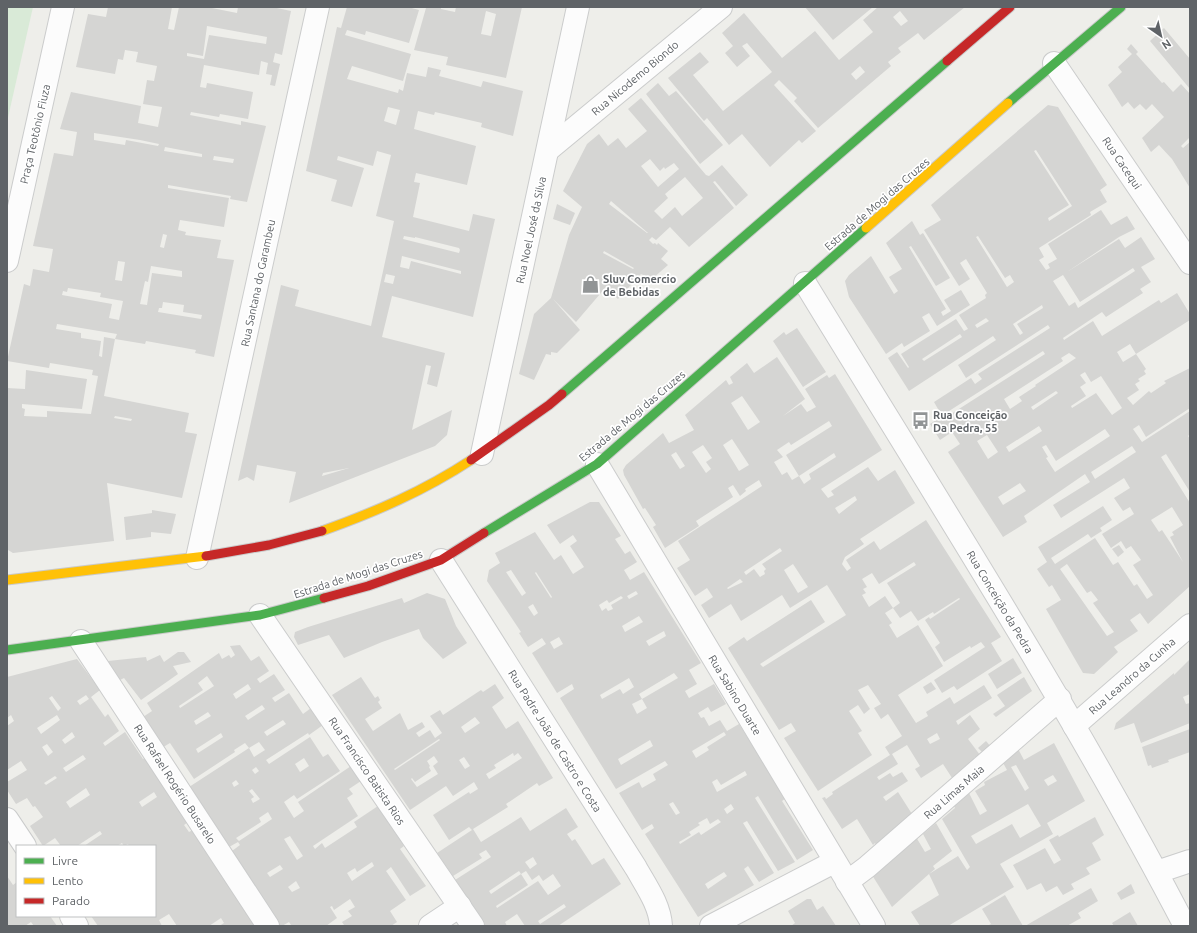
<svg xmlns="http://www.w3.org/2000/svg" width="1197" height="933" viewBox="0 0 1197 933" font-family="Ubuntu,sans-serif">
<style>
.green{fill:#d9ead7}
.building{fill:#d5d5d3;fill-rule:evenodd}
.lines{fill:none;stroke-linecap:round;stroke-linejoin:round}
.street-casing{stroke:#cbcccc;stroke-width:24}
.fast-casing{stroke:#cacaca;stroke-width:11}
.slow-casing{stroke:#cacaca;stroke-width:11}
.jam-casing{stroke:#cacaca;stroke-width:11}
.street{stroke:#fcfcfc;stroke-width:22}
.fast{stroke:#4caf50;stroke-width:9}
.slow{stroke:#ffc107;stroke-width:9}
.jam{stroke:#c62828;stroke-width:9}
.labels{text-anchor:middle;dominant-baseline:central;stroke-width:3.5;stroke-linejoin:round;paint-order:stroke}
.street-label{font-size:11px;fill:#5f6367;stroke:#fff}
.poi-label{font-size:11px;font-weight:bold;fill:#5f6367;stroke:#fff;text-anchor:start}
</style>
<rect width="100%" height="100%" fill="#eeeeea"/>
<polygon class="green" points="7,7 33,7 7,122"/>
<g class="building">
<path d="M108 7H172L168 29 174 30 179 7H207L237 13 238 7H272L291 11 282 55 275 53 273 62 280 64 275 86 270 85 272 75 266 74 268 63 261 61 259 75 204 65 200 87 206 88 207 83 253 92 248 119 220 114 219 117 191 112 190 115 241 125V121L266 126 247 202 230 199 231 196 168 185V188L229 198 224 227 180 220 178 230 186 232 185 235 221 240 217 258 234 260 214 357 195 353 196 350 146 341 145 344 115 339 117 334 57 324 56 329 81 333V338L101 341 99 356 102 357 104 337 115 339 104 396 189 413 185 432 197 434 182 498 107 483 114 541 13 553 8 550 7 545V388L25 389 26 370 87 379 82 409 22 404V408L25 409 24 416 47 417V411L91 414 98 376 92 375 93 370 50 363 49 368 7 361 24 284 30 286 33 269 49 272 53 249 33 246 54 153 73 156 77 132 60 129 71 92 141 106 138 123 158 127 162 107 143 104 147 80 154 81 157 66 136 62 138 52 125 50 123 60 118 59 115 74 76 67 88 14 106 17ZM207 26 267 37 266 44 209 35 204 59 187 56V53L203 56ZM94 133 140 140 159 144 158 146 126 140 125 145 94 140ZM165 147 202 154V157L164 151ZM214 156 234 159 233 163 213 160ZM163 234 167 235 164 248 160 247ZM118 261 125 262 122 281 115 280ZM151 266 182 271V277L152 273 147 305 140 304 145 281 148 282ZM68 288 101 293 100 297 123 301 119 320 109 318 112 304 62 295 63 291 67 292ZM163 302 184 305 183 312 202 315 201 319 158 312 159 308H162ZM115 416 132 419 131 421 114 418Z"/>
<path d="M347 7H408L419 10 409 43 366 31 365 35 347 30 345 35 411 54 403 81 352 66 347 79 398 93 399 89 403 91 407 73 426 77 428 67 441 70 439 76 481 87 483 81 523 91 513 136 481 127 482 123 435 112 434 115 418 111 417 115 414 129 476 146 467 185 416 173 414 182 420 183 413 217 469 231 473 214 495 219 473 317 392 296 382 337 445 353 437 387 427 384 431 366 426 365 412 430 452 410 447 435 435 446 289 503 296 472 257 465 254 481 247 477 238 481 281 285 299 290 295 306 371 326 394 221 376 216 391 155 377 151 373 166 338 156 337 160 364 168 352 207 331 201 337 180 306 171 337 27 341 28ZM388 107 400 110 396 125 384 121ZM404 236 415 238V237L459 248 460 250 459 253 403 239ZM402 256 461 271V274L411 261 409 269 400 267ZM386 274 395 276 393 284 384 282ZM349 468 322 476 323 473Z"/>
<path d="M422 7H441V9L455 12 456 7H522L506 78 446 65 448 57 414 50 426 8ZM486 11 496 14 491 36 481 34Z"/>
<polygon points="805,7 873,7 833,40"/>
<path d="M878 7H965L924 40 918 33 898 48 901 52 888 62 891 66 818 128 794 101 797 98 779 80 774 85 816 131 802 143 799 140 770 167 742 134 729 145 707 118 704 121 668 78 700 52 709 62 693 75 723 111 772 72 747 43 742 46 750 56 737 67 725 53 733 46 722 33 744 13 782 58 815 31 839 60 873 32 863 20ZM900 11 908 21 901 26 893 17ZM860 66 865 72 856 80 851 74Z"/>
<polygon points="1164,28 1190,59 1190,89 1150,41"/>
<polygon points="1131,44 1138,52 1136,54 1162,83 1164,82 1173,92 1181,84 1190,94 1190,137 1181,146 1183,148 1190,142 1190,188 1172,159 1159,145 1151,152 1142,138 1164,117 1152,104 1146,110 1140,104 1134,109 1128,102 1122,107 1108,85 1122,72 1118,67 1132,54 1127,49"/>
<polygon points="658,83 669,96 676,91 723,145 700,164 646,94"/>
<path d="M641 98 706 175 709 176 722 165 748 195 736 206 715 181 713 182 734 208 689 247 670 227 656 240 652 237 649 240 653 244 655 243 657 245 658 243 668 251 661 259 668 265 652 279 641 274 618 299 606 287 576 322 553 299 580 330 557 353 551 352V355L546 354 534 380 519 374 534 314 551 298 569 235 582 207 563 191 587 144 599 134 608 146 618 138 626 148 647 131 628 109ZM650 159 660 171 664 167 665 169 674 163 679 169 658 187 641 166ZM685 177 703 198 682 216 675 207 662 219 654 211 668 198 665 194ZM611 201 648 233H647L609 204ZM604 251 634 268 633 269 603 253Z"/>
<path d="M1048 105 1058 107 1107 185 1100 190 1107 202 1090 212 1091 215 1039 248 1044 257 1039 260 1046 270 1050 268 1048 264 1057 259 1048 244 1101 210 1111 225 1127 216 1135 229 1119 237 1067 272 1119 239 1125 248 1141 237 1155 259 1141 267 1151 282 1140 289 1143 293 1106 317 1102 312 1063 338 1064 340 1093 321 1102 336 1159 300 1161 303 1177 293 1190 314V320L1136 354 1130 344 1117 352 1123 362 1136 354 1146 369 1144 371 1146 374 1138 379 1140 381 1135 384 1139 390 1127 398 1133 405 1149 391 1151 393 1166 383 1164 381 1190 368V408L1146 437 1139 425 1133 429 1142 442 1190 411V434L1188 436 1190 439V492L1166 454 1161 457 1190 503V586L1148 624 1140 613 1130 620 1138 631 1114 647 1118 652 1094 674 1083 673 1046 609 1061 600 1052 585 1049 587 1037 569 1047 562 1038 547 1103 506 1112 520 1100 528 1102 531 1091 538 1088 534 1051 558 1055 564 1095 538 1113 565 1118 562 1134 586 1137 584 1147 599 1153 595 1133 565 1141 560 1131 546 1126 549 1121 541 1111 548 1102 534 1134 514 1130 507 1123 511 1114 498 1130 488 1124 478 1061 518 1053 505 1090 482 1085 474 1024 516 1027 522 1003 537 948 452 960 444 952 432 940 440 930 424 942 416 934 402 971 378 975 384 982 379 978 374 1050 328 1048 325 966 378 958 365 996 340 993 336 909 391 888 358 897 352 908 368 909 367 901 354 956 319 964 331 968 329 959 315 986 298 985 295 987 293 966 259 960 263 970 279 959 286 924 230 941 220 931 205ZM1036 150 1072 206 1049 221 1048 218 1069 205 1034 151ZM978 236 1005 278 1010 275 1014 282 1007 287 976 237ZM1133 268 1135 271 1078 308 1075 302 1069 306 1053 281 1063 275 1080 302ZM1042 305 1043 308 1017 324 1023 333 1020 335 1013 324ZM986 318 989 321 977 328 975 325ZM960 334 962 337 924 361 922 359ZM1043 351 1045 354 951 414 949 411ZM1069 353 1076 358 1035 385 1036 386 1019 397 1022 401 1010 409 1004 399 1063 361 1061 358ZM1085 372 1091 382 1101 376 1122 408 1112 415 1096 393 1072 408 1071 406 1086 396 1080 387 1086 383 1080 375ZM1056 391 1058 393 1033 410 1031 407ZM1039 426 1042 431 1009 452 1006 447ZM1105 429 1110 436 1055 472 1046 458 1048 457 1042 447 1046 445 1056 461ZM987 435 998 452 988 459 977 441ZM1132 446 1136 452 1095 479 1091 472ZM1020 483 1026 491 1003 505 998 497ZM1172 507 1183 525 1172 532 1174 535 1170 537 1183 562 1162 530 1159 532 1151 520ZM1067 564 1087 593 1091 591 1098 600 1093 603 1114 632 1107 636 1060 569Z"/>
<polygon points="557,204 575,213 570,225 553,219"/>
<polygon points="912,221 920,235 923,233 950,278 936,286 911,246 909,247 946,309 941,312 943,316 951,311 944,300 961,290 970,305 937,326 929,313 922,317 930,331 904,347 902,343 886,354 849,297 845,281 849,275 871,256 894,294 898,291 889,277 902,269 886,243"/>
<polygon points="797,328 826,372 803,387 773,341 784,332 786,335"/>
<path d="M777 357 805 399 783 416 801 404 807 412 816 407 805 389 827 375 829 378 835 374 882 450 821 489 828 498 834 495 831 491 868 467 878 481 895 470 915 503 860 539 864 544 845 557 842 564 847 571 851 568 846 560 874 541 880 550 926 520 1001 637 991 643 1002 661 957 690 954 686 942 693 934 680 985 647 981 642 971 648 970 646 944 662 935 647 940 643 925 620 929 617 930 619 960 599 959 598 934 614 933 612 918 621 911 611 900 618 893 608 900 603 887 583 916 565 914 562 879 584 872 573 862 579 867 587 863 589 866 593 862 595 869 607 885 596 893 608 885 613 892 623 889 625 897 638 918 625 943 666 898 695 916 723 928 716 926 712 950 697 954 704 984 685 992 698 956 721 958 725 970 715 980 729 968 739 980 755 974 758 976 761 954 781 943 764 921 778 915 769 920 766 907 745 892 754 898 764 877 777 879 780 890 773 893 777 902 772 908 781 883 797 886 801 898 792 912 814 906 818 907 820 879 850 875 843 873 845 857 819 842 829 822 798 825 797 826 799 833 794 832 792 890 755 885 747 902 736 888 714 881 719 874 708 881 704 868 685 858 690 870 709 864 714 858 705 849 711 862 731 858 733 872 755 818 791 784 738 796 731 791 723 779 730 728 648 744 637 747 641 811 600 825 622 760 664 763 667 846 615 827 585 790 608 782 595 741 621 731 604 709 618 701 605 713 597 707 588 695 596 677 568 690 560 678 541 762 486 759 480 745 489 746 491 740 496 733 485 728 488 733 497 696 521 699 526 665 548 653 527 656 525 645 508 643 509 624 475 623 470 626 465 663 433 669 443 694 430 685 415 726 380 729 385 733 383 730 377 747 363 754 373ZM742 396 760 422 748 430 731 403ZM829 421 832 426 786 455 799 476 834 453 836 457 809 474 811 479 804 484 799 476 792 480 787 472 782 475 774 462 783 457 777 450 789 442 791 445ZM732 439 749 465 739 471 723 445ZM703 445 712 458 706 462 711 469 706 473 692 452ZM676 452 685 466 680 469 671 455ZM855 496 857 500 839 514 835 508ZM780 548 782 551 762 564 766 569 764 571 765 574 760 577 754 569 746 575 744 572ZM793 564 808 587 798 593 784 570ZM740 579 743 582 728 589 727 588ZM937 733 940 739 930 744 927 739Z"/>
<path d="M590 502H599L621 536 615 539 625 554 630 551 637 562 624 570 630 580 644 572 701 663 689 670 697 684 685 691 689 698 714 684 726 704 711 712 708 707 698 713 701 718 704 717 709 726 720 720 727 731 739 724 786 798 782 801 813 850 797 860 758 796 755 798 795 862 778 871 747 821 743 823 774 873 759 882 748 866 744 869 754 885 698 917 645 834 654 828 652 824 642 830 619 793 639 782 642 788 656 780 653 774 668 765 665 761 616 789 560 698 574 689 572 684 557 693 532 653 546 644 542 638 528 647 519 633 521 632 487 581 489 570 500 563 495 553 535 532 554 560 561 555 573 574 584 567 570 546 577 541 573 535 560 544 547 525ZM511 570 526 593 522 596 506 572ZM536 572 552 597 551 598 535 573ZM636 591 638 594 629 599 627 596ZM621 596 623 598 611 605 613 609 608 611 606 608 602 611 599 605 607 600 609 603ZM533 604 538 613 534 616 528 607ZM639 616 643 622 625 632 622 626ZM664 631 666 636 649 646 646 641ZM559 637 563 644 554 649 550 642ZM674 673 678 678 642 699 639 694ZM629 678 634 687 623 694 620 689 602 699 600 695ZM642 699 647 708 637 714 632 704ZM724 732 726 735 707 747 709 750 696 758 692 751ZM650 740 653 746 621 765 618 759ZM745 771 747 775 717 792 712 782 717 779 721 785ZM673 802 680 813 676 815 669 804ZM731 804 734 809 727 814 724 809ZM707 818 710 824 718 819 721 822 701 835 699 832 680 844 679 842 691 835 689 832 700 825 698 823ZM724 872 727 876 708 889 705 884Z"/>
<polygon points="152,510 176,514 171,534 151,532 151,537 126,540 124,517 152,513"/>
<polygon points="1119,545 1124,552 1118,557 1112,549"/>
<polygon points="427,593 445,599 456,626 467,643 443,659 423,638 419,629 382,642 344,658 329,635 298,645 294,637 295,632 308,627 402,598 404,603"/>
<path d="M240 645 251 661 259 656 269 671 257 679 260 683 274 674 285 690 272 698 275 702 289 693 303 714 311 708 323 725 309 735 308 733 266 760 269 764 310 737 323 757 328 754 340 771 297 799 294 795 284 802 294 818 304 811 298 802 351 766 361 781 349 789 353 794 347 798 358 816 313 846 315 849 322 843 325 848 357 827 354 822 378 806 404 846 400 849 426 886 410 896 391 867 386 871 406 900 390 911 397 922 391 926H342L344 925 342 922 352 916 348 911 355 907 350 899 334 910 332 906 330 907 337 918 326 926H289L291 925 289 922 282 926H276L186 789 249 748 254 757 265 750 259 742 249 748 245 743 234 750 235 752 194 779 170 743 160 749 140 719 152 711 147 703 219 653 222 659 229 655 231 658 235 655 230 646ZM207 676 214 686 180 708 179 706 203 690 198 683ZM248 684 251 689 236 699 233 694ZM262 705 265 709 248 720 245 716ZM208 712 211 716 196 725 194 721ZM283 720 286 724 267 736 264 732ZM221 733 223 737 198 753 196 749ZM304 758 309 766 300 772 295 764ZM256 767 259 771 255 774 252 770ZM236 780 239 784 234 787 232 783ZM252 789 260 799 253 803 251 799 254 797 249 791ZM268 812 272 819 239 841 236 838 261 822 259 818ZM290 836 303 856 297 860 284 839ZM238 842 240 845 232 851 229 847ZM372 862 374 866 352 881 347 873 355 868 357 872ZM280 865 283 869 270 877 267 873ZM296 881 300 888 292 892 288 887Z"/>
<polygon points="178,652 184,652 191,662 173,666 178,674 141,700 124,678 116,682 108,661 146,657 147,661 160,655 164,662"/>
<polygon points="1013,658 1022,673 997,689 988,674"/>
<path d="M77 659 100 690 91 697 105 717 108 714 119 731 103 743 105 746 125 732 143 759 147 756 188 822 184 825 189 832 193 830 256 925 255 926H219L224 923 221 918 209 926H177L169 914 159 920 162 926H98L91 916H155V846H129L128 844 124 846 122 843 117 846H84L102 834 100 831 77 846H61L55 838 43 846 30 826 43 817 35 806 33 807 27 798 16 804 7 790V782L27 770 21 761 7 770V726L14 721 11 715 7 718V677ZM86 695 89 699 80 705 77 701ZM52 696 61 708 58 711 49 698ZM57 715 60 720 41 734 37 728ZM72 732 75 737 65 744 62 740ZM47 744 53 752 48 756 42 747ZM83 755 86 759 66 772 63 768ZM55 776 57 778 46 785 44 783ZM86 788 90 795 70 808 66 802ZM154 792 157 797 142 807 139 802Z"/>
<polygon points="1190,659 1190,694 1183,697 1186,704 1190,703 1190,723 1141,743 1134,723 1114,730 1116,723 1174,673 1174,675"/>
<path d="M361 677 375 698 378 696 380 700 378 702 382 708 365 719 373 731 400 713 408 730 422 722 425 727 416 733 419 737 430 730 435 738 442 733 430 716 440 710 443 715 481 690 483 692 495 684 504 698 492 707 506 729 518 721 553 778 539 786 537 783 506 804 508 807 473 829 481 842 521 817 530 831 566 808 578 827 567 834 572 841 575 839 592 865 604 858 621 884 558 926H525L517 914 505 922 507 926H485L455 880 491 857 486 850 479 854 482 858 453 876 437 853 472 830 469 827 449 840 433 815 469 792 470 794 478 789 474 782 453 796 446 786 410 810 332 695ZM475 717 480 723 465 733 461 727ZM439 739 440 740 395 770 394 769ZM513 753 514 756 518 753 522 758 489 779 486 774 496 768 494 765ZM434 756 438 762 433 766 438 774 417 787 411 779 412 778 415 782 431 771 429 767 430 766 427 761ZM464 757 470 766 465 769 459 760ZM533 857 537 864 530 869 525 862ZM519 871 521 874 526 871 532 880 539 875 543 881 553 874 561 886 548 895 538 881 497 908 496 906 528 885 521 874 491 894 489 891ZM564 904 566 907 540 924 538 921Z"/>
<polygon points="1024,677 1032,691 996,717 993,714 1005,706 997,695"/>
<polygon points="931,682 936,689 927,694 923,687"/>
<polygon points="1190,729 1190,752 1168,760 1169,762 1152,768 1151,765 1148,766 1142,747"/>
<polygon points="986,741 991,747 984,754 978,748"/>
<path d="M1054 743 1085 801 1047 823 1053 834 1000 864 1014 887 948 926H920L911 912 939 895 929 874 892 907 872 875 916 837 925 852 931 849 923 834 936 823 952 851 933 866 935 869 929 874 958 856 967 870 970 867 942 819 955 808 953 804 968 791 980 815 987 811 975 791 985 785 984 782 1007 770 1002 761 1017 747 1024 760ZM1016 765 1029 788 1025 791 1011 767ZM1053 775 1057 781 1048 786 1044 780ZM1028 804 1041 826 1020 838 1012 824 976 844 971 836Z"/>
<polygon points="1095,817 1104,835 1092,843 1101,860 1086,868 1090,874 1071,884 1074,889 1063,895 1057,886 1046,892 1041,883 1027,890 1013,865 1045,848 1054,864 1061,860 1049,840 1058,835 1059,837"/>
<polygon points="7,876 13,885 17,882 17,916 50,916 57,926 34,926 31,922 25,926 7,926"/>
<polygon points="1131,884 1135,893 1121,900 1117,893"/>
<polygon points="1091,888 1098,901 1078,913 1081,918 1067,926 1025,926"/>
<polygon points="1005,895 1023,926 987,926 991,924 982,909"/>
<polygon points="807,899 811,899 817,910 823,906 836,926 791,926 795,923 788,911"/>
<polygon points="1130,912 1138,926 1114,926 1112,923"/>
</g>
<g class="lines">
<defs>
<g id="street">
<polyline points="1054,63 1190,263"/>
<polyline points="548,150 721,7"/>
<polyline points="7,261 63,7"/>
<path d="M805 283C935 496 1070 706 1185 926"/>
<polyline points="482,454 578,7"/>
<polyline points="597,464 874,926"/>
<polyline points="197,558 318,7"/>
<path d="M441 560 636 868C646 886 660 905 661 926"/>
<polyline points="260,615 473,926"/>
<polyline points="81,641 268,926"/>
<polyline points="1074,726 1190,625"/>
<polyline points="7,819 25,846"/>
<polyline points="1157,872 1190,861"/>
<polyline points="847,882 867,867 1060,699"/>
<polyline points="71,916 77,926"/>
<polyline points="430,926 460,906"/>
<polyline points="711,926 834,862"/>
</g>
<g id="fast">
<polyline points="1008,103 1121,7"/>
<polyline points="562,394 947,61"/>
<polyline points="484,533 597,464 866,228"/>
<polyline points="7,650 260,615 324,598"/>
</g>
<g id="slow">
<polyline points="866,228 1008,103"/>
<path d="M322 531C375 512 424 491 471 460"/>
<polyline points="7,580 206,556"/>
</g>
<g id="jam">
<polyline points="947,61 1010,7"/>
<polyline points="471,460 549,405 562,394"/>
<polyline points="206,556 269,545 322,531"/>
<polyline points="324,598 368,586 441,560 484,533"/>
</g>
</defs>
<use href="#street" class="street-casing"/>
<use href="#fast" class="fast-casing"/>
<use href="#slow" class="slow-casing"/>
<use href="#jam" class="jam-casing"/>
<use href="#street" class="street"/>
<use href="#fast" class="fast"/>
<use href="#slow" class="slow"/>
<use href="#jam" class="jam"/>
</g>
<defs>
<symbol id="shop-bare" viewBox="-9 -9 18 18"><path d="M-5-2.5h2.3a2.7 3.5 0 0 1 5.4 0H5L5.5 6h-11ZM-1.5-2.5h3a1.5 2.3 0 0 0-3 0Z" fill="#919495" stroke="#fff" stroke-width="2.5" paint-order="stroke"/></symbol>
<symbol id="bus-bare" viewBox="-9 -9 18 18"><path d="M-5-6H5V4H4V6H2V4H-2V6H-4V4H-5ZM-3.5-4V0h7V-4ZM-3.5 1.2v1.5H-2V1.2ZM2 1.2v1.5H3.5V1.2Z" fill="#919495" stroke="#fff" stroke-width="2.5" paint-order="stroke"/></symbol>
</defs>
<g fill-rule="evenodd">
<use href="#shop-bare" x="578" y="272" width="25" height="25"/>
<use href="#bus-bare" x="908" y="408" width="25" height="25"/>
</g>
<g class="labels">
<g class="street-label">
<text transform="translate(635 78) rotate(-40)">Rua Nicodemo Biondo</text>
<text transform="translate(35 134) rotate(-77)">Praça Teotônio Fiuza</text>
<text transform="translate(1122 163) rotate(56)">Rua Cacequi</text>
<text transform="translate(877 204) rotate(-41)">Estrada de Mogi das Cruzes</text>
<text transform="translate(531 230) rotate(-78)">Rua Noel José da Silva</text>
<text transform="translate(258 283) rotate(-78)">Rua Santana do Garambeu</text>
<text transform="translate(632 416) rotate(-40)">Estrada de Mogi das Cruzes</text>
<text transform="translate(358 574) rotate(-18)">Estrada de Mogi das Cruzes</text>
<text transform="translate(1000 602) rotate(59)">Rua Conceição da Pedra</text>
<text transform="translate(1132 676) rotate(-41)">Rua Leandro da Cunha</text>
<text transform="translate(735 695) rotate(59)">Rua Sabino Duarte</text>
<text transform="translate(555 741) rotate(58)">Rua Padre João de Castro e Costa</text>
<text transform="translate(367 771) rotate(56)">Rua Francisco Batista Rios</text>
<text transform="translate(175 784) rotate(57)">Rua Rafael Rogério Busarelo</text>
<text transform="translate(954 792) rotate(-41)">Rua Limas Maia</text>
</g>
<g class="poi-label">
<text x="603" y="279">Sluv Comercio<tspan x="603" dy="13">de Bebidas</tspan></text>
<text x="933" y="415">Rua Conceição<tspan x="933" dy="13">Da Pedra, 55</tspan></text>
</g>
</g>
<rect width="1197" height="933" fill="none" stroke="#5f6367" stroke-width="16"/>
<rect x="16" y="845" width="140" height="72" fill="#ffffff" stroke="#bfc1c2"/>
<rect x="24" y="858" width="20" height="6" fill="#4caf50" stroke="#bfc1c2"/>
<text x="52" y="865" font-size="12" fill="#5f6367">Livre</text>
<rect x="24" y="878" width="20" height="6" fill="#ffc107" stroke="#bfc1c2"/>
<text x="52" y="885" font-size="12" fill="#5f6367">Lento</text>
<rect x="24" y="898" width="20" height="6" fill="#c62828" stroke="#bfc1c2"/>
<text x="52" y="905" font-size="12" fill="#5f6367">Parado</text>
<g transform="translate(1161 36) rotate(146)" stroke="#ffffff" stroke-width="3" paint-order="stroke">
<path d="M0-3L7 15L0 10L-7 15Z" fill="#5f6367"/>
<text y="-6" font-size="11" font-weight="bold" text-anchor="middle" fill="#5f6367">N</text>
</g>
</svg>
